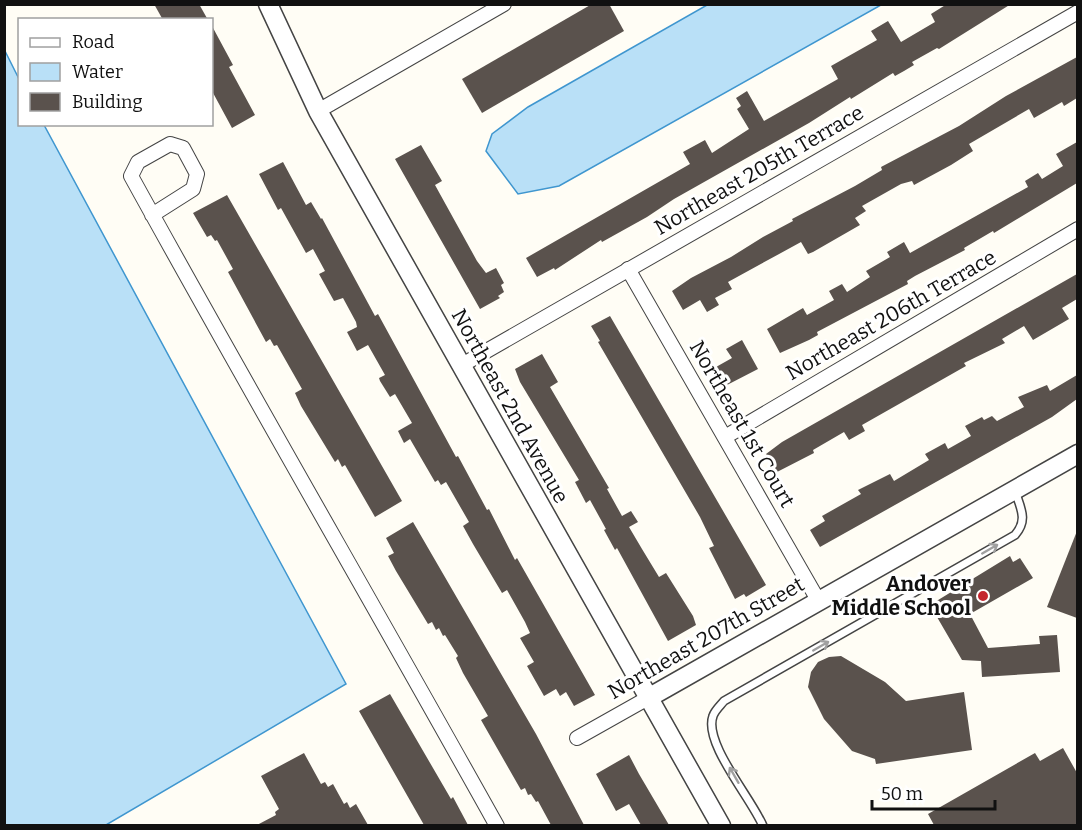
<svg xmlns="http://www.w3.org/2000/svg" width="1082" height="830" viewBox="0 0 1082 830" font-family="Bitter,serif">
<style>
.water{fill:#b9e0f7;stroke:#3f96cf;stroke-width:1.5}
.building{fill:#5a524d}
.lines{fill:none;stroke-linecap:round;stroke-linejoin:round}
.service-casing{stroke:#444;stroke-width:10}
.minor-casing{stroke:#444;stroke-width:16}
.tertiary-casing{stroke:#444;stroke-width:21}
.service{stroke:#fff;stroke-width:7}
.minor{stroke:#fff;stroke-width:14}
.tertiary{stroke:#fff;stroke-width:18}
.oneway{stroke:#a0a0a0}
.poi-dot{fill:#c4262e;stroke:#fff;stroke-width:2}
.labels{text-anchor:middle;dominant-baseline:central;stroke-width:6;stroke-linejoin:round;paint-order:stroke}
.street-label{font-size:21px;fill:#111;stroke:#fff}
.poi-label{font-size:21px;font-weight:bold;fill:#111;stroke:#fff;text-anchor:end}
</style>
<rect width="100%" height="100%" fill="#fffdf5"/>
<g class="water">
<polygon points="707,5 881,5 559,186 518,194 486,151 492,134 528,107"/>
<polygon points="5,51 19,79 20,124 44,125 346,684 106,825 5,825"/>
</g>
<g class="building">
<polygon points="154,4 199,4 208,20 163,20"/>
<polygon points="592,4 609,4 624,31 482,113 462,79"/>
<polygon points="947,4 1011,4 939,49 937,48 912,62 914,65 904,71 895,76 893,73 851,99 850,97 809,123 674,199 647,217 602,242 601,240 555,270 554,268 537,277 526,258 690,164 683,152 705,140 712,153 749,129 737,109 741,106 736,98 747,91 764,121 838,79 831,66 877,40 871,31 888,21 901,42 935,22 931,14"/>
<polygon points="212,26 233,65 229,67 255,115 232,128 212,91"/>
<polygon points="1077,57 1077,98 1064,106 1062,102 1034,118 1029,109 969,144 973,151 951,165 914,185 912,181 901,184 862,206 866,211 855,218 860,225 813,252 808,254 801,242 728,282 732,289 715,298 719,305 707,312 700,300 683,310 672,291 691,278 731,257 763,237 793,221 792,219 855,186 882,170 881,167 959,126 1006,96"/>
<polygon points="1077,142 1077,183 994,233 993,231 964,248 965,250 915,276 907,281 908,284 817,332 818,335 809,340 780,353 767,329 803,308 807,315 834,300 829,291 842,284 847,292 870,277 866,271 890,257 887,252 904,242 910,253 1028,187 1025,181 1038,173 1042,179 1063,166 1056,154"/>
<polygon points="421,145 442,181 435,185 477,261 486,273 496,268 504,283 501,285 504,292 498,296 500,298 480,309 395,159"/>
<polygon points="283,162 306,205 311,202 321,219 322,218 375,316 378,314 456,457 458,456 487,510 489,509 515,560 517,558 595,695 574,706 566,692 560,696 556,689 544,696 527,666 534,662 520,638 530,633 525,622 507,590 502,593 473,544 463,526 469,522 446,482 441,485 438,480 435,482 410,439 404,443 398,431 412,423 395,394 390,397 380,381 379,378 385,375 368,345 357,351 347,332 357,327 356,322 343,298 334,301 319,274 325,271 313,249 306,253 281,208 278,210 259,174"/>
<polygon points="227,195 402,501 375,517 345,465 342,467 338,459 335,462 301,406 295,393 302,389 277,345 274,346 270,339 266,342 228,272 233,269 217,240 215,241 211,235 207,237 193,213"/>
<polygon points="1077,274 1077,299 1062,308 1069,319 1033,340 1024,326 1002,339 1005,343 964,363 966,366 862,425 865,431 849,440 844,432 813,450 814,453 777,472 766,454 782,442"/>
<polygon points="610,316 766,585 746,597 744,594 735,599 709,548 714,546 700,517 598,342 600,341 591,326"/>
<polygon points="742,340 758,369 727,385 716,367 732,358 726,349"/>
<polygon points="542,354 558,382 550,387 609,488 607,489 622,516 631,511 638,522 629,527 642,549 659,577 666,573 693,616 696,625 668,641 617,548 615,550 604,530 606,529 590,500 586,503 575,482 579,480 520,382 515,369"/>
<polygon points="1077,375 1077,399 1052,417 820,547 810,530 825,521 822,516 861,494 858,490 890,474 894,481 929,460 925,454 945,443 948,449 971,436 965,426 982,417 984,420 992,416 997,421 1024,407 1018,397 1047,385 1050,391"/>
<polygon points="413,522 536,734 584,825 551,825 538,801 536,802 531,794 528,795 525,788 521,790 481,720 488,716 463,673 456,658 458,656 445,635 443,636 439,628 436,630 432,622 428,624 396,571 388,556 394,553 386,538"/>
<polygon points="1077,531 1077,618 1047,607"/>
<polygon points="1010,556 1013,562 1020,558 1033,578 970,614 988,648 1040,644 1039,636 1057,635 1060,672 982,677 981,661 962,660 930,605"/>
<polygon points="841,656 885,682 906,701 964,692 972,750 876,764 875,759 852,751 824,719 808,687 811,672 818,662 829,657"/>
<polygon points="390,694 451,799 453,797 468,825 424,825 359,711"/>
<polygon points="1063,748 1077,773 1077,825 934,825 928,814 1035,753 1040,761"/>
<polygon points="304,753 321,784 325,782 328,787 333,784 344,804 347,802 350,808 356,804 368,825 257,825 276,815 275,812 279,809 261,776"/>
<polygon points="629,755 639,774 669,825 641,825 629,804 616,811 596,774"/>
</g>
<g class="lines">
<defs>
<path id="service" d="M763 826C752 799 703 743 713 716 715 710 720 706 724 701L1015 535C1028 520 1021 509 1015 491"/>
<g id="minor">
<polyline points="318,111 504,4"/>
<path d="M152 215 193 189 197 174 183 148 170 144 138 162 131 176C251 394 376 609 497 826"/>
<polyline points="628,269 818,600"/>
<polyline points="462,365 1078,12"/>
<polyline points="725,437 1078,229"/>
<polyline points="577,738 648,698"/>
</g>
<g id="tertiary">
<polyline points="268,4 318,111 721,826"/>
<polyline points="648,698 1078,454"/>
</g>
</defs>
<use href="#service" class="service-casing"/>
<use href="#minor" class="minor-casing"/>
<use href="#tertiary" class="tertiary-casing"/>
<use href="#service" class="service"/>
<use href="#minor" class="minor"/>
<use href="#tertiary" class="tertiary"/>
</g>
<defs><path id="oneway-shaft" d="M-6 0H5M1.5-3L5.5 0L1.5 3" fill="none" stroke-width="1.6" stroke-linecap="round" stroke-linejoin="round" transform="scale(1.5)"/></defs>
<g class="oneway">
<use href="#oneway-shaft" transform="translate(990 549) rotate(-30)"/>
<use href="#oneway-shaft" transform="translate(821 646) rotate(-30)"/>
<use href="#oneway-shaft" transform="translate(734 775) rotate(-120)"/>
</g>
<circle class="poi-dot" cx="983" cy="596" r="6"/>
<g class="labels">
<g class="street-label">
<text transform="translate(759 170) rotate(-30)">Northeast 205th Terrace</text>
<text transform="translate(891 315) rotate(-30)">Northeast 206th Terrace</text>
<text transform="translate(510 406) rotate(61)">Northeast 2nd Avenue</text>
<text transform="translate(742 424) rotate(60)">Northeast 1st Court</text>
<text transform="translate(706 638) rotate(-30)">Northeast 207th Street</text>
</g>
<g class="poi-label">
<text x="971" y="584">Andover<tspan x="971" dy="24">Middle School</tspan></text>
</g>
</g>
<rect width="1082" height="830" fill="none" stroke="#111111" stroke-width="12"/>
<rect x="18" y="18" width="195" height="108" fill="#ffffff" stroke="#a0a0a0" stroke-width="1.5"/>
<rect x="30" y="38" width="30" height="9" fill="#ffffff" stroke="#a0a0a0" stroke-width="1.5"/>
<text x="72" y="48" font-size="18" fill="#111111">Road</text>
<rect x="30" y="63" width="30" height="18" fill="#b9e0f7" stroke="#a0a0a0" stroke-width="1.5"/>
<text x="72" y="78" font-size="18" fill="#111111">Water</text>
<rect x="30" y="93" width="30" height="18" fill="#5a524d" stroke="#a0a0a0" stroke-width="1.5"/>
<text x="72" y="108" font-size="18" fill="#111111">Building</text>
<path d="M872 800v9h123v-9" fill="none" stroke="#111111" stroke-width="3"/>
<text x="881" y="800" font-size="18" fill="#111111" stroke="#ffffff" stroke-width="4.5" paint-order="stroke">50 m</text>
</svg>
